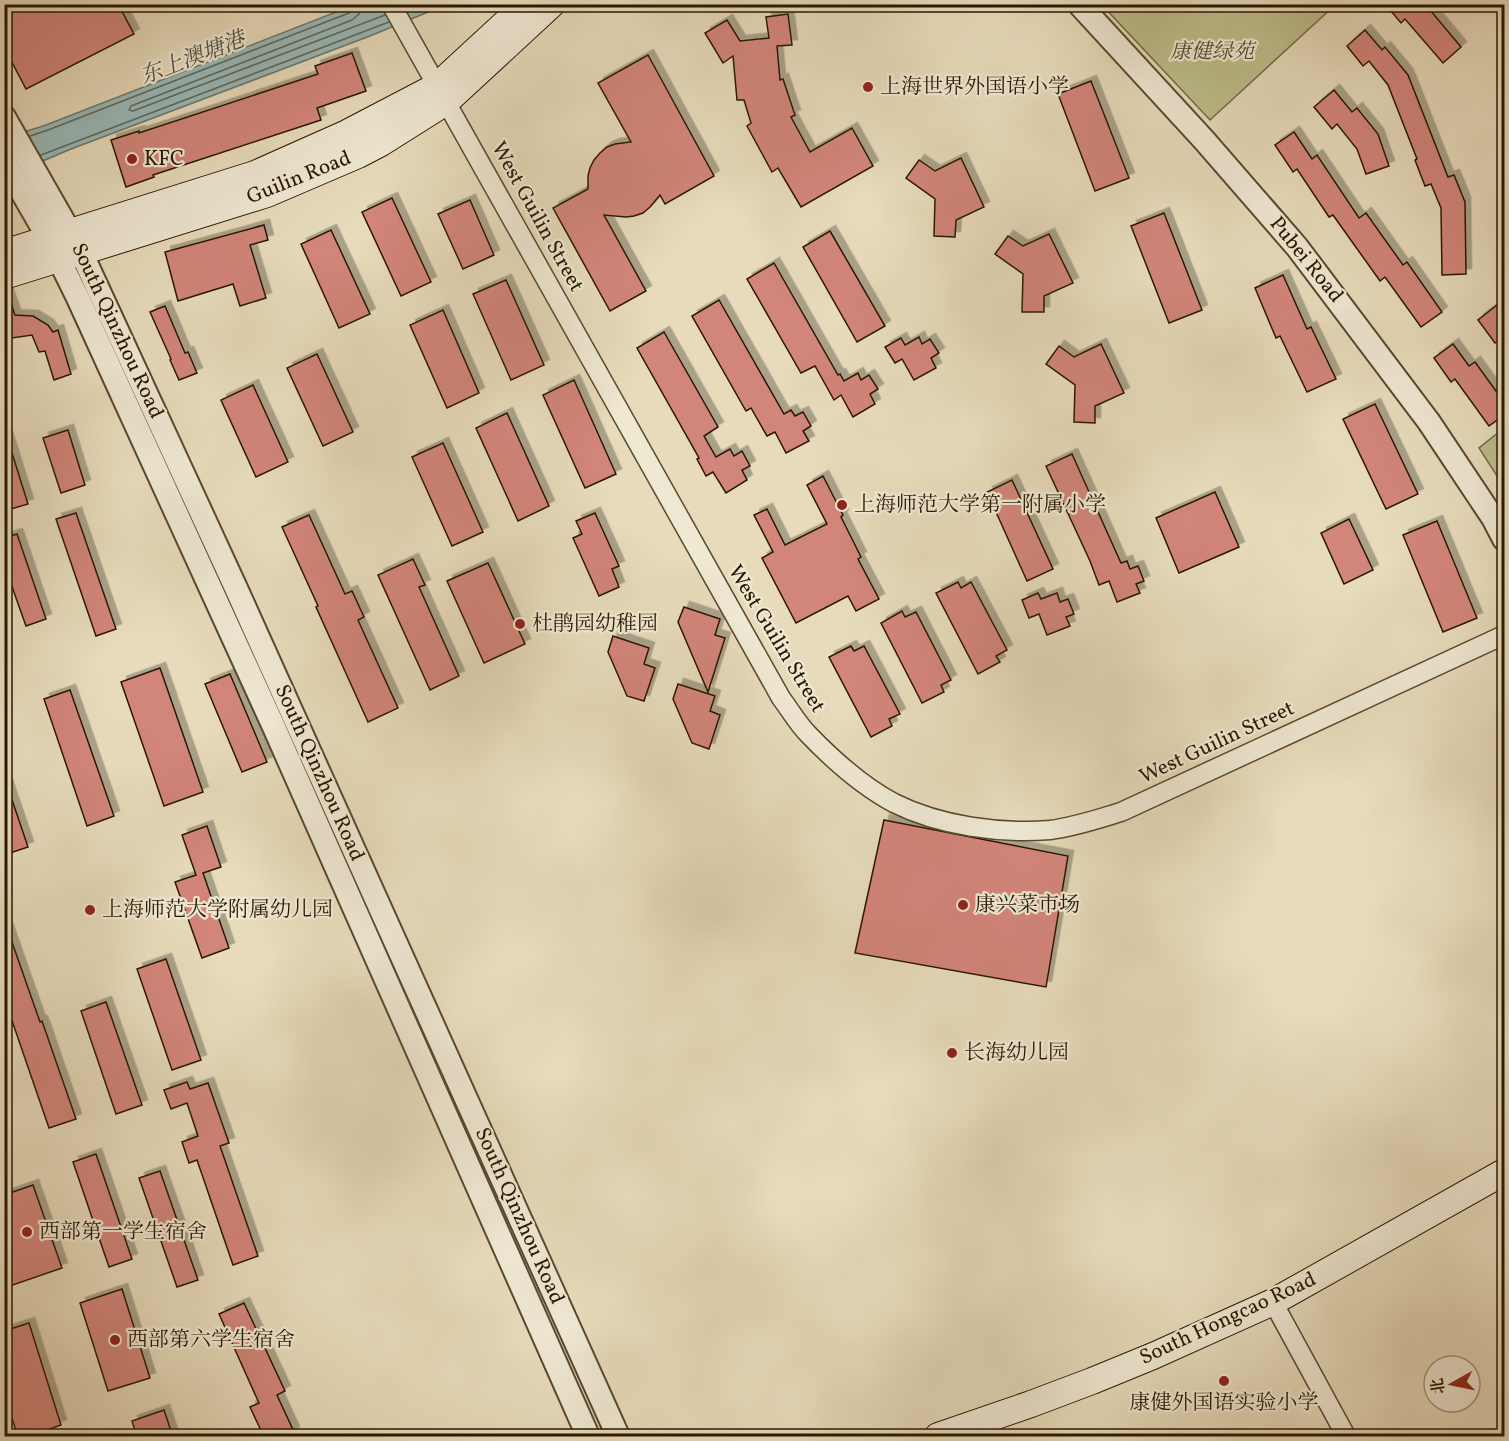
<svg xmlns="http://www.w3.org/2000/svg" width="1509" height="1441" viewBox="0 0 1509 1441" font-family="Vollkorn,'Noto Serif SC',serif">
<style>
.green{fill:#bcbe8b;stroke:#726b46;stroke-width:1.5}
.water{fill:#99b9b8;stroke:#6c796e;stroke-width:1.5}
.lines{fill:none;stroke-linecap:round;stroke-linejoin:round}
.shore{stroke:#61685c;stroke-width:1.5}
.building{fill:#d2857a;stroke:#291800;stroke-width:1.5;filter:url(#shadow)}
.minor-casing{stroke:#58492f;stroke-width:21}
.tertiary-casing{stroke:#58492f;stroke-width:26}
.secondary-casing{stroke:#291800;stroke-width:28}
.minor{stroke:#efe8d3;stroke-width:18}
.tertiary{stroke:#efe8d3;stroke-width:22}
.secondary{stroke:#efe8d3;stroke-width:26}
.poi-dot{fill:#8f2418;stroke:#efe8d3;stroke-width:2}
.labels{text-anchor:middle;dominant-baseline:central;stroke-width:4.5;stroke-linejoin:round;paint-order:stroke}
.park-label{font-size:21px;font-style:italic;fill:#554a2a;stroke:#efe8d3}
.poi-label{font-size:21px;fill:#291800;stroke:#efe8d3;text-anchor:start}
.street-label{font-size:21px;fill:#291800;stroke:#efe8d3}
.water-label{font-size:22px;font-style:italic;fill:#505040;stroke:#efe8d3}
</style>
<defs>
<filter id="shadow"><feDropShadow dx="5.5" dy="-5.5" stdDeviation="0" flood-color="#0004"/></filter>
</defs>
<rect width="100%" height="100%" fill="#e7dbbb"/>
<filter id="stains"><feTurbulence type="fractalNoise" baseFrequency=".00333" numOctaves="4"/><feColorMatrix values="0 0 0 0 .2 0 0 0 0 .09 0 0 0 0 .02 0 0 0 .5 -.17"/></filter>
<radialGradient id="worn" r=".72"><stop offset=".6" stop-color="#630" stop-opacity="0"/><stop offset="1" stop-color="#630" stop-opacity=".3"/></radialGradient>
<g class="green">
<polygon points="1102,5 1335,5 1210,120"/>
<polygon points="1504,428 1504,487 1479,448"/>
</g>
<polygon class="water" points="354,5 445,5 370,36 71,149 5,177 5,138 46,125"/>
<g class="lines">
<g class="shore">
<polyline points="361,4 359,14 352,20 131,106 129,110 133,111 385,15"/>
<polyline points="30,136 48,130 349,13 353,9 353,4"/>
<polyline points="41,155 389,22"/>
</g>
</g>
<g class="building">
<polygon points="4,4 118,4 134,34 26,89 4,47"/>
<polygon points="1385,4 1425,4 1461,47 1443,63 1405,19 1401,23"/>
<polygon points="788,14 792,45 777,46 780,80 783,79 795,115 791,117 810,152 852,128 873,166 801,207 778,168 772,172 747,126 751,123 744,100 737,100 733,56 723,63 705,33 727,20 740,41 769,38 766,17"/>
<polygon points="1365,30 1382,50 1385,47 1408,75 1448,177 1454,175 1465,202 1466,274 1442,275 1441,208 1431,184 1425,186 1415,160 1417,159 1388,85 1369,61 1363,66 1347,46"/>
<polygon points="352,53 366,91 317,108 321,120 153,175 154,177 126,187 111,140 139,131 139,133 318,74 315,66"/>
<polygon points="648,55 714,176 665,204 660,195 650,207 643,213 634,216 626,217 604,215 646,291 610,311 553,208 588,189 588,176 590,168 594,160 600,153 607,147 615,144 631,142 598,83"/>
<polygon points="1091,81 1129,178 1095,191 1058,94"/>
<polygon points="1334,90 1352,112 1357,108 1378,134 1389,166 1366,174 1357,149 1337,124 1332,129 1314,107"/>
<polygon points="1294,132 1312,159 1317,155 1359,218 1366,213 1403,265 1407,262 1442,312 1421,327 1385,277 1380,281 1333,215 1329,217 1297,169 1293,172 1275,145"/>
<polygon points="961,158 984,207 956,220 955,237 934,236 935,199 906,178 919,160 935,171"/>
<polygon points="392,198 431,282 401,296 362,212"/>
<polygon points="470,200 494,255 463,269 438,214"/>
<polygon points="1164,213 1202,310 1169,323 1131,226"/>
<polygon points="264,225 268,240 250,245 266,298 240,306 233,284 178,301 165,252"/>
<polygon points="331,230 370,314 339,328 301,244"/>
<polygon points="830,231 885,326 857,342 803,247"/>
<polygon points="1049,234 1073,283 1044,296 1044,312 1022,312 1023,274 995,254 1008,236 1023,246"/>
<polygon points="774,263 838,375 840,374 844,381 858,373 861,380 869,375 878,389 870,394 875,404 853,417 841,395 834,400 815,366 801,373 747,279"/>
<polygon points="1283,275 1307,329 1311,327 1336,379 1307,392 1280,336 1276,338 1255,288"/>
<polygon points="506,280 544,365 511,380 473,294"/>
<polygon points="4,292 7,292 15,315 33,316 48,325 53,332 58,330 71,374 54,380 45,351 39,352 32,335 12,338 10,334 4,336"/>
<polygon points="719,300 784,414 791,410 795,416 803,412 811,426 803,431 809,441 786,453 775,432 767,436 751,408 746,411 692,316"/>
<polygon points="1497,305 1504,316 1504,336 1495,343 1478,320"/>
<polygon points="165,306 185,353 188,352 197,373 179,380 170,360 171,359 150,312"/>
<polygon points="443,310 479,393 447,408 410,325"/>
<polygon points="664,332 718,427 704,436 716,457 730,449 734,456 742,451 750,466 742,470 747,480 726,493 713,472 706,476 697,459 699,458 637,348"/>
<polygon points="919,337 922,344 930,339 939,353 931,358 936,368 914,380 902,359 895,363 885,347 901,338 905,345"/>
<polygon points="1101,344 1124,393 1095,406 1095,423 1074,422 1075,385 1046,364 1059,346 1074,357"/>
<polygon points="1453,344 1469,366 1475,362 1504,402 1504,415 1489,426 1455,379 1451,382 1434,358"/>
<polygon points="317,354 353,432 323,446 287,368"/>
<polygon points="574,380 616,474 585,488 543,395"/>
<polygon points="253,385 288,462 256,477 221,400"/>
<polygon points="1375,404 1418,494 1386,509 1343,419"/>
<polygon points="507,413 549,506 518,521 476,428"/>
<polygon points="68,430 85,485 61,493 43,438"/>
<polygon points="4,437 7,437 28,504 4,511"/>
<polygon points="443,443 483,532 452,546 412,457"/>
<polygon points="1072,454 1121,563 1127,561 1130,569 1138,566 1144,581 1136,584 1140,593 1117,602 1109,581 1099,585 1090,561 1046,466"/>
<polygon points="823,476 843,515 841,517 861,557 858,559 879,599 856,611 848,596 796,623 762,558 773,552 754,515 767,509 785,545 827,524 807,485"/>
<polygon points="1012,480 1053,569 1027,581 987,492"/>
<polygon points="1215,492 1239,547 1179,573 1156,518"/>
<polygon points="76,513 116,629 96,636 56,519"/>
<polygon points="595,513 619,566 612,569 619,587 599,596 573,538 582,534 576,521"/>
<polygon points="309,515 345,594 352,591 364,617 358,620 398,708 368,722 316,607 318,606 282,527"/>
<polygon points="1349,519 1373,570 1344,584 1321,533"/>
<polygon points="1437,521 1477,618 1443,632 1403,535"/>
<polygon points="17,534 46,619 26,626 4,564 4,538"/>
<polygon points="413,559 425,585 419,587 459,676 430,690 378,575"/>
<polygon points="488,563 525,644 484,663 447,581"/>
<polygon points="958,582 961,588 971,582 1007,650 996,656 1000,662 978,674 936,593"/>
<polygon points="1038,593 1041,599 1057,593 1060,602 1068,599 1074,614 1066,617 1070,626 1047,635 1039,614 1029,618 1022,600"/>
<polygon points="684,607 720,619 715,635 725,638 708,692 678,622"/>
<polygon points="902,611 905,617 916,612 951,680 941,685 944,692 922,703 881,623"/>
<polygon points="613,636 649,648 644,664 655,668 644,701 627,696 608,652"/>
<polygon points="851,646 854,651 864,646 900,714 889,719 892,726 871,737 829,657"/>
<polygon points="160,668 203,792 164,806 121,682"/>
<polygon points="230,674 267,762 242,772 205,684"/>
<polygon points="678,684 715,696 710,711 720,715 709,749 692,743 673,699"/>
<polygon points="70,690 114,816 87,826 44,699"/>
<polygon points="7,785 28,847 4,855 4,786"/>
<polygon points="884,820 1068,856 1046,987 855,953"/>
<polygon points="207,826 221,867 203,873 229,948 202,958 175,882 196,875 182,835"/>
<polygon points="4,925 6,925 40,1022 42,1021 76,1119 49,1128 9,1012 4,1013"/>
<polygon points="166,959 201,1060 172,1070 137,969"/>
<polygon points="106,1002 142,1105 116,1114 81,1011"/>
<polygon points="187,1082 190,1089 208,1083 229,1143 220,1146 258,1256 233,1265 197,1160 189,1163 182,1142 198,1136 187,1103 171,1109 164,1090"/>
<polygon points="96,1154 132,1259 109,1267 73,1162"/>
<polygon points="160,1171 198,1280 177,1287 139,1178"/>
<polygon points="33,1185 62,1268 4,1288 4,1195"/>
<polygon points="122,1289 150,1378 108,1391 80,1303"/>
<polygon points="244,1303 285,1391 277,1395 294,1432 285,1437 264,1437 250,1407 259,1403 219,1314"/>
<polygon points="29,1323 61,1425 27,1437 18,1437 4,1394 4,1331"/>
<polygon points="164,1410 173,1437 137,1437 132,1421"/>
</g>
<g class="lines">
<defs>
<g id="minor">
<path d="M391 4 781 698C790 710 798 724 808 734 833 760 862 786 894 803 940 826 1000 834 1050 830 1075 827 1098 819 1121 812L1504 635"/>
<polyline points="1273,1302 1346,1436"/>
</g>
<g id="tertiary">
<polyline points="1079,4 1204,140 1297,247 1429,422 1493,518 1504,539"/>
<polyline points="4,117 81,252 98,289 235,586 618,1436"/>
<polyline points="4,161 49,239 78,298 274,727 588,1436"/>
</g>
<g id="secondary">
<polyline points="4,253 255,174 347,133 437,86 526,4"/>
<polyline points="4,276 267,194 358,155 381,143 446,102 552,4"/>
<polyline points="938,1436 1031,1404 1092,1381 1153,1356 1273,1302 1504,1172"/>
</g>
</defs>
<use href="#minor" class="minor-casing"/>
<use href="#tertiary" class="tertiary-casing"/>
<use href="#secondary" class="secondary-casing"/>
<use href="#minor" class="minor"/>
<use href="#tertiary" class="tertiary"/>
<use href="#secondary" class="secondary"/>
</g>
<g class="poi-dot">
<circle cx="868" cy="87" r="6"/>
<circle cx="132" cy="159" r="6"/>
<circle cx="842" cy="505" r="6"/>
<circle cx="520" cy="624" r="6"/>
<circle cx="963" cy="905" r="6"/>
<circle cx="90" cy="910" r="6"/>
<circle cx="952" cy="1053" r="6"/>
<circle cx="27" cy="1232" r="6"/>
<circle cx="115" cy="1340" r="6"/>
<circle cx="1224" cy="1381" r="6"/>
</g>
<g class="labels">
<g class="park-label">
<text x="1212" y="52">康健绿苑</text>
</g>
<g class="poi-label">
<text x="880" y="87">上海世界外国语小学</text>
<text x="144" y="159">KFC</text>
<text x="854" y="505">上海师范大学第一附属小学</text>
<text x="532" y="624">杜鹃园幼稚园</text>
<text x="975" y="905">康兴菜市场</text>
<text x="102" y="910">上海师范大学附属幼儿园</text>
<text x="964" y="1053">长海幼儿园</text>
<text x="39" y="1232">西部第一学生宿舍</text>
<text x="127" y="1340">西部第六学生宿舍</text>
<text x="1224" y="1403" text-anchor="middle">康健外国语实验小学</text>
</g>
<g class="street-label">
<text transform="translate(299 178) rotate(-22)">Guilin Road</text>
<text transform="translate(537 217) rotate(61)">West Guilin Street</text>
<text transform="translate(1306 260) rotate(51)">Pubei Road</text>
<text transform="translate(117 331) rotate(65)">South Qinzhou Road</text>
<text transform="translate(776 639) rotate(59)">West Guilin Street</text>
<text transform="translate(1217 743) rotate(-25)">West Guilin Street</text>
<text transform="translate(319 773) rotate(66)">South Qinzhou Road</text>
<text transform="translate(519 1216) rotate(66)">South Qinzhou Road</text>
<text transform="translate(1228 1319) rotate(-25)">South Hongcao Road</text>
</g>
<g class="water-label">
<text transform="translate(193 59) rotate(-21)">东上澳塘港</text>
</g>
</g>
<rect width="1509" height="1441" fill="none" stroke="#e7dbbb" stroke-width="24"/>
<rect x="6" y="6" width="1497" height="1429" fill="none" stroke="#291800" stroke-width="3"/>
<rect x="12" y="12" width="1485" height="1417" fill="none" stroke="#291800" stroke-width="1.5"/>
<g transform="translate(1452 1384) rotate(261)"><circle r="28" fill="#efe8d3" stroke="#a0957f" stroke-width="1.5"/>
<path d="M0-4.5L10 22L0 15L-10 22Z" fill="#8f2418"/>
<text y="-9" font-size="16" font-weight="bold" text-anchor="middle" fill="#291800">北</text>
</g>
<rect width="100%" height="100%" filter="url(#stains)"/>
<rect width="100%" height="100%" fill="url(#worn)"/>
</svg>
